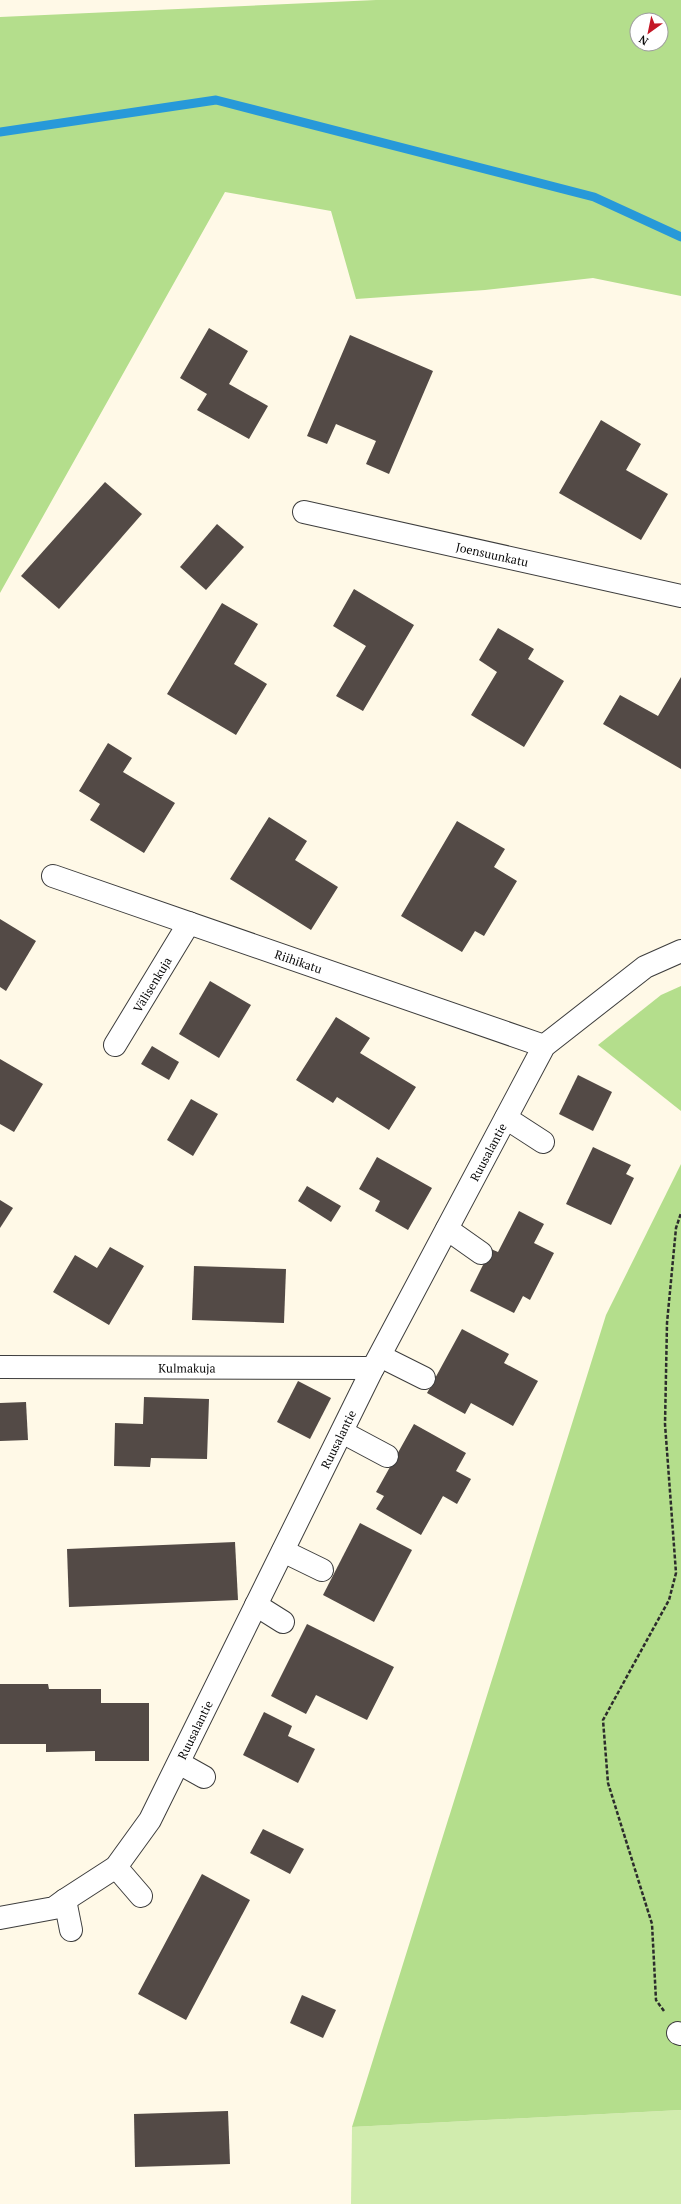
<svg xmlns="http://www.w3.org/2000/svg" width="681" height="2204" viewBox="0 0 681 2204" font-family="'PT Serif',serif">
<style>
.green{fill:#d1ecae}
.forest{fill:#b4de8c;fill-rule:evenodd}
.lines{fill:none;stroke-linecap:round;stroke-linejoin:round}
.stream{stroke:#2799d9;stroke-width:9}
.building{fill:#534a46}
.minor-casing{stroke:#3d3d3d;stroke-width:24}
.path{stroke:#2c2c2c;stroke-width:2.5;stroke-dasharray:4 2;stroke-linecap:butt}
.minor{stroke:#fff;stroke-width:22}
.labels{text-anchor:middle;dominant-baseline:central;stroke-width:4;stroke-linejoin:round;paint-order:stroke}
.street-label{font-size:12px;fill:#0a0a0a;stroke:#fff}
</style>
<rect width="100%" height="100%" fill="#fff9e7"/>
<polygon class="green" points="681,2110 681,2204 351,2204 352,2127"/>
<g class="forest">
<path d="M376 0H681V296L593 278 485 290 356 299 331 211 225 192 0 593V17ZM637 20H661V44H637Z"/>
<polygon points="681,986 681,1111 598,1045 661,995"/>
<polygon points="681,1164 681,2110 352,2127 606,1315"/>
</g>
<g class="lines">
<polyline class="stream" points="0,132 216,100 594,197 681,237"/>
</g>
<g class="building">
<polygon points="209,328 248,351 229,384 268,406 249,439 197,410 207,394 180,378"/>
<polygon points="350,335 433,371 389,474 366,464 376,441 336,424 327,444 307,436"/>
<polygon points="601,420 641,444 626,470 668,494 641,540 559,493"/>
<polygon points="105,482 142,514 59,609 21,576"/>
<polygon points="217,524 244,547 206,590 180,567"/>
<polygon points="354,589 414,625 363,711 336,696 366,646 333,626"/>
<polygon points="222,603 258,624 234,664 267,684 236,735 167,694"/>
<polygon points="498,628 534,649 528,659 564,681 524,747 471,715 497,672 479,660"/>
<polygon points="681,677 681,769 603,724 620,695 658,716"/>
<polygon points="108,743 132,758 123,772 175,803 144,853 90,820 100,804 79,791"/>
<polygon points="269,817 307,841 295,860 338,887 311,930 230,879"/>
<polygon points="457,821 505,849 494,867 517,881 484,936 475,931 462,952 401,916"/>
<polygon points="0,919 36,941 6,991 0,987"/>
<polygon points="210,981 251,1005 219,1058 179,1034"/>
<polygon points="336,1017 370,1038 360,1053 416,1087 389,1130 337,1097 333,1103 296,1080"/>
<polygon points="152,1046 179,1062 169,1080 141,1064"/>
<polygon points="0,1059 43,1084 14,1132 0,1124"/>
<polygon points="578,1075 612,1092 593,1131 559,1114"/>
<polygon points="191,1099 218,1114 193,1156 167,1140"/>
<polygon points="593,1147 631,1165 626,1174 634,1178 611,1225 566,1204"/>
<polygon points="377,1157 432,1188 408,1230 375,1211 380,1201 359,1189"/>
<polygon points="307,1186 341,1206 331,1222 298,1201"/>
<polygon points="0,1200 13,1208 0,1228"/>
<polygon points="519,1211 544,1224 534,1243 554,1253 530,1300 523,1296 514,1313 470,1291 491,1249 498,1252"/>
<polygon points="110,1247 144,1266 109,1325 53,1292 75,1255 97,1268"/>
<polygon points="194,1266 286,1269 284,1323 192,1320"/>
<polygon points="462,1329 509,1354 504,1363 538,1381 513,1426 471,1403 465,1414 427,1393"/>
<polygon points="298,1381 331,1398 310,1439 277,1422"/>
<polygon points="144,1397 209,1399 207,1459 151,1458 150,1467 114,1466 115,1423 143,1424"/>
<polygon points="26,1402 28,1440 0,1441 0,1403"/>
<polygon points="414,1424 466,1453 456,1471 471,1479 457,1504 443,1496 421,1535 376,1509 384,1496 376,1492"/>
<polygon points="360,1523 412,1550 374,1622 323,1595"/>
<polygon points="235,1542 238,1600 69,1607 67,1549"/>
<polygon points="307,1624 394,1667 367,1720 316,1695 306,1714 271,1696"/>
<polygon points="0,1684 48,1684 49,1689 101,1689 101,1703 149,1703 149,1761 95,1761 95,1751 46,1752 46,1744 0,1744"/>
<polygon points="264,1712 292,1726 288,1736 315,1749 298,1783 243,1755"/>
<polygon points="263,1829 304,1849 290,1874 250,1853"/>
<polygon points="202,1874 250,1900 186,2020 138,1994"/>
<polygon points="302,1995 336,2010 323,2038 290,2023"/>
<polygon points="228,2111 230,2164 135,2167 134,2114"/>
</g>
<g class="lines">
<defs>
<g id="minor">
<path id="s1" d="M304 512 681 596"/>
<path id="s2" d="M53 876 544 1046"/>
<path id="s3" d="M115 1045 189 923"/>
<polyline points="506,1118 543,1142"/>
<polyline points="447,1229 481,1253"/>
<polyline points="380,1356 424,1378"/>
<path id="s4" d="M0 1367 373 1368"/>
<polyline points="342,1432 387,1456"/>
<polyline points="283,1551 322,1570"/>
<polyline points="256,1605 283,1622"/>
<polyline points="179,1763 204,1777"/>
<polyline points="116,1867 141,1896"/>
<polyline points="65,1900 71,1930"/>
<path id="s5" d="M0 1918 54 1908 65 1900 116 1867 150 1820 373 1368 544 1046 645 967 681 951"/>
<polyline points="678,2033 681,2034"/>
</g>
</defs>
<use href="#minor" class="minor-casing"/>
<polyline class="path" points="664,2011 656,2000 652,1924 608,1783 603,1720 669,1600 676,1573 665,1424 667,1323 676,1228 681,1213"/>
<use href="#minor" class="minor"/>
</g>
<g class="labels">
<g class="street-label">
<text stroke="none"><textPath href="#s1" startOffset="193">Joensuunkatu</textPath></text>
<text stroke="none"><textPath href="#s2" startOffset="260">Riihikatu</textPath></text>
<text stroke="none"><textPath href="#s3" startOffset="71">Välisenkuja</textPath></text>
<text stroke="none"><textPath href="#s5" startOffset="936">Ruusalantie</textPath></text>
<text stroke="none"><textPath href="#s4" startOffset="187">Kulmakuja</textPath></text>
<text stroke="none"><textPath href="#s5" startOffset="612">Ruusalantie</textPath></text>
<text stroke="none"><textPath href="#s5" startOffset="288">Ruusalantie</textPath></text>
</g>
</g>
<g transform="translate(649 32) rotate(213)"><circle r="19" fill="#ffffff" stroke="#9d9d9d"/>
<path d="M0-3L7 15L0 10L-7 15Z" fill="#c41827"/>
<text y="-6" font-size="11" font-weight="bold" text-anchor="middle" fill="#0a0a0a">N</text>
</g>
</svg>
